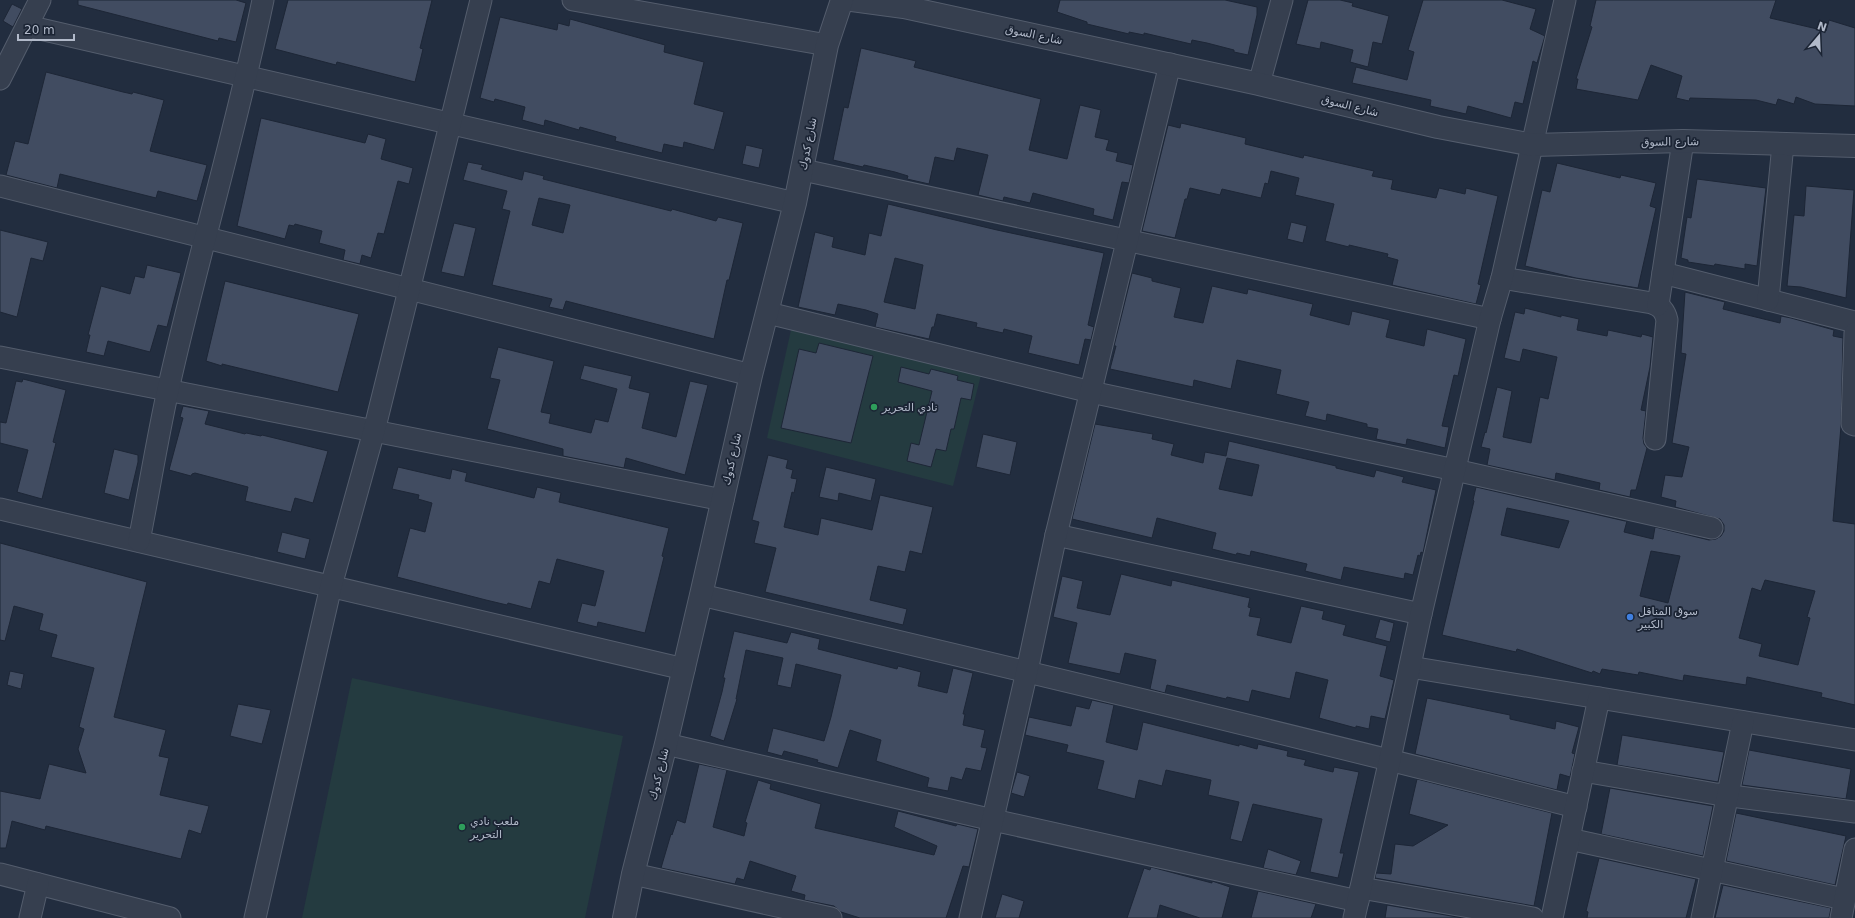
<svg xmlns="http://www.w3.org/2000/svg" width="1855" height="918" viewBox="0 0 1855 918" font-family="'DejaVu Sans','Noto Naskh Arabic',sans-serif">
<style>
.green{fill:#243b40}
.building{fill:#414c61;stroke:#1d2636;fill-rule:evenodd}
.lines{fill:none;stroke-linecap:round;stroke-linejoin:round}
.minor-casing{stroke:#545d6d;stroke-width:23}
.tertiary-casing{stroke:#545d6d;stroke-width:24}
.minor{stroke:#363f4f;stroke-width:21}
.tertiary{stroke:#363f4f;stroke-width:22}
.leisure-dot{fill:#2e9e5b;stroke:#1b2434;stroke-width:1.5}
.shop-dot{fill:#3f7fe0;stroke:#1b2434;stroke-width:1.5}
.labels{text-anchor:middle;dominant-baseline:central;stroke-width:3.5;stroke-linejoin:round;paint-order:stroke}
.street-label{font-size:11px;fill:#b2baca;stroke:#1b2434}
.poi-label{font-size:11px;fill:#b2baca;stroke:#1b2434;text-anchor:start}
</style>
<rect width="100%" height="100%" fill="#222d3f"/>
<g class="green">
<polygon points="791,330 981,375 953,486 767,438"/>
<polygon points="352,678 623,736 585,918 302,918"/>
</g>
<g class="building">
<polygon points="78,0 236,0 246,3 236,42 219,38 218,41 78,5"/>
<polygon points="288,0 432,0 420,48 423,49 415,82 337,62 336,65 275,49"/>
<polygon points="1060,0 1225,0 1257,7 1257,15 1248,55 1234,52 1234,50 1207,43 1192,40 1191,44 1144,33 1144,35 1129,32 1129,34 1087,24 1087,22 1057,12"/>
<polygon points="1308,0 1340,0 1353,3 1352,6 1389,16 1382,44 1373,42 1368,67 1350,62 1353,50 1321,42 1320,49 1296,44"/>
<polygon points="1423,0 1502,0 1536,9 1530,29 1545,36 1537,63 1533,61 1523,104 1515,102 1511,118 1468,106 1466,114 1430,106 1431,100 1352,83 1356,67 1407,80 1414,52 1408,50"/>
<polygon points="1596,0 1776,0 1770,18 1826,31 1829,20 1855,28 1855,106 1815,104 1796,97 1794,104 1778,99 1776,105 1756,100 1690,98 1689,101 1676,98 1682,76 1651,65 1638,100 1576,89 1578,79 1576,79 1592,27 1590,26"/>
<polygon points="12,4 22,9 13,27 3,21"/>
<polygon points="500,17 557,30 558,23 569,26 570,19 665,45 664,52 704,62 694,104 724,112 714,150 684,142 683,148 664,144 662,153 615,141 616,137 580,127 579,130 545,120 544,126 522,120 525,107 495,99 494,102 480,98"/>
<polygon points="861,48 916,61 914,67 1041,99 1029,150 1067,159 1080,105 1101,110 1095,137 1109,140 1106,150 1118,153 1116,161 1133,165 1129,183 1122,182 1113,220 1093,215 1094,209 1033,193 1030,203 1004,197 1003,201 978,195 988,155 957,148 954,161 935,157 929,184 907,179 908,176 895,172 864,165 863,167 833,160 844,107 848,108"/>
<polygon points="46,72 123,92 132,94 133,92 164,100 150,151 207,165 197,201 158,191 156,198 60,174 57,188 6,175 15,141 28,144"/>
<polygon points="261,118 365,143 368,134 386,139 381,159 413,168 409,184 398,181 384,234 378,233 371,258 362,255 360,264 343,260 345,250 319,243 322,231 295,224 294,226 289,225 285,239 237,226"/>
<polygon points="1181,123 1246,138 1245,144 1303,158 1304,155 1374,171 1372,176 1393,180 1391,189 1436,198 1439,188 1465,194 1466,188 1498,196 1478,284 1481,285 1476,304 1392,285 1398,260 1387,257 1388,254 1349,245 1349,247 1325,241 1334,204 1295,195 1299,178 1271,171 1268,184 1265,183 1261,198 1222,189 1220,195 1190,188 1187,199 1185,199 1175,238 1142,231 1168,125 1180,128"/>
<polygon points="746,145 763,149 759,168 742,164"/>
<path d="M468 162 483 165 481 169 522 180 524 171 544 176 543 179 671 211 672 209 716 221 718 217 743 223 729 280H727L714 339 566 301 563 310 549 307 552 299 492 285 510 211 502 209 507 191 463 180ZM539 198 570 205 563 233 532 225Z"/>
<polygon points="1557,163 1620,178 1621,175 1656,183 1650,206 1656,208 1638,288 1576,278 1525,266 1542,190 1550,192"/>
<polygon points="1697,179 1766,188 1757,266 1745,264 1745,269 1715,264 1714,266 1688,262 1688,260 1681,258 1687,217 1691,218"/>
<polygon points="1806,186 1854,190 1846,298 1801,287 1787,286 1794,215 1804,216"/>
<path d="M888 204 997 230 1104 253 1088 325 1094 327 1091 340 1085 339 1079 365 1028 353 1032 336 1004 329 1003 333 976 327 977 323 937 314 934 327H932L929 339 875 327 878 314 866 310 838 304 835 315 798 307 815 232 834 237 832 247 865 255 869 233 881 236ZM895 258 923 265 915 309 884 302Z"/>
<polygon points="1291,222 1307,226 1303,243 1287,239"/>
<polygon points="454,223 476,228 464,277 441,272"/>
<polygon points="0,230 48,242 43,261 31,258 17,317 0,312"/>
<polygon points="147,265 181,273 167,327 158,325 150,352 108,341 104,356 86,352 90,335 88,335 101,286 130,294 135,276 144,278"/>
<polygon points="1132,273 1152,278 1152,281 1181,288 1174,317 1203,323 1212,286 1247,294 1248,289 1313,304 1310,315 1349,325 1352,311 1390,320 1386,337 1424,346 1427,329 1466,339 1458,376 1454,375 1442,426 1449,427 1445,448 1407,439 1406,445 1376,439 1378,429 1367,427 1367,424 1327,414 1326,421 1305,416 1309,402 1276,394 1281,370 1237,360 1231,389 1194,380 1193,387 1110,369 1116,346 1114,346"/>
<polygon points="225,281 359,314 338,392 222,364 222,366 206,361"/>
<path d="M1685 292 1725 302 1723 309 1780 323 1781 316 1791 318 1834 330 1833 336 1843 338 1841 426 1833 521 1855 524V705L1821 697 1822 693 1747 677 1746 685 1684 675 1683 681 1639 672 1638 675 1602 669 1600 674 1593 671 1592 673 1517 649 1516 652 1442 635 1474 501 1473 500 1476 487 1625 521H1627L1624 532 1653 539 1655 527 1709 540 1716 539 1721 536 1724 531V525L1720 519 1675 507 1676 501 1661 497 1665 475 1682 477 1689 447 1672 443 1686 354 1681 353ZM1507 508 1569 521 1559 548 1501 535ZM1651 551 1680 556 1668 603 1640 596ZM1765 580 1815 591 1807 617 1810 618 1798 665 1759 656 1762 644 1739 638 1752 588 1761 591Z"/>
<polygon points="1525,308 1561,317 1561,315 1579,319 1577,330 1607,336 1608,330 1641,337 1642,334 1653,337 1650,367 1641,410 1646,411 1643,438 1644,444 1647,448 1636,490 1631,490 1630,497 1599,490 1600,483 1556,473 1555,480 1487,465 1490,449 1481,447 1485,432 1486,433 1497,387 1512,391 1503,437 1531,443 1540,397 1548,399 1557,357 1523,349 1520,362 1504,358 1515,312 1524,314"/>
<polygon points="819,343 873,356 851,443 781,428 799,349 816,353"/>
<polygon points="498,347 554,361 541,412 551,414 549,423 591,433 595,419 608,422 617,389 580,379 584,365 632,376 629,388 650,393 642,428 676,437 690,381 708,385 685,475 626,458 624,468 563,456 563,449 487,429 500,380 490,378"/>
<polygon points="901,367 929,374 931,369 955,375 958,376 957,380 974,384 971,400 961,398 954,429 951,429 946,451 936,449 931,467 907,461 911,443 919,445 932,391 898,382"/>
<polygon points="23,379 66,390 53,442 56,443 42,499 17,492 28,450 0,443 0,422 6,423 16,381 22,382"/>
<polygon points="183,406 209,411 205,424 245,434 246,433 261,436 262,435 328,451 313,503 295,498 291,512 245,501 248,487 195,473 192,474 191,476 169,470 183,418 180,417"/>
<path d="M1095 424 1153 434 1152 439 1174 444 1171 455 1203 463 1205 452 1226 456 1229 441 1336 466V468L1374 477 1376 470 1404 477 1402 482 1436 490 1423 553 1421 552 1420 556 1418 555 1413 575 1405 573 1404 579 1344 567 1341 580 1305 571 1307 564 1251 551 1250 556 1237 553 1236 555 1212 549 1216 533 1157 518 1152 538 1072 519ZM1227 458 1259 465 1252 496 1219 489Z"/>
<polygon points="983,434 1017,442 1010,475 976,467"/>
<polygon points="114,449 138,455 138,462 129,500 104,493"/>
<polygon points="768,455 788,460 786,468 793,470 791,478 797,479 794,493 792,492 784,527 818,535 821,518 872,530 880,495 933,507 922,554 910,551 905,572 878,566 870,600 907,609 903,625 765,592 776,548 754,543 759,522 752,520"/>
<polygon points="398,467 450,479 452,469 467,473 465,481 534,498 537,487 561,493 559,502 669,528 662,556 664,557 645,633 598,622 597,627 577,622 582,603 595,606 604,571 557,559 550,584 539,581 531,609 508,603 507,605 486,600 397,577 410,528 425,532 432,503 418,499 419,495 392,489"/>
<polygon points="826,467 876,479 871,501 839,493 838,501 819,497"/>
<polygon points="282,532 310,539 305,559 277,552"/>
<polygon points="0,543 147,582 114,717 166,730 159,756 169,758 160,795 209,806 201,834 189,830 181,859 46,826 45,830 12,821 6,848 0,848 0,791 40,799 49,764 86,773 78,749 84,729 79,727 94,668 51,657 57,635 39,630 43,614 14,606 5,641 0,640"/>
<polygon points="1121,574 1171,586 1172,580 1250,598 1248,607 1251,608 1249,616 1261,618 1257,635 1291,643 1301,606 1324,611 1322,619 1346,625 1343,635 1387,646 1380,676 1394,680 1385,719 1371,716 1369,729 1356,726 1356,728 1319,718 1328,680 1296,672 1290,699 1252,690 1249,702 1227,697 1226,699 1167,685 1165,693 1150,689 1156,660 1125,653 1120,674 1068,663 1077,623 1053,617 1062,576 1083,581 1077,608 1110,615"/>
<polygon points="1380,619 1394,623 1390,642 1375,638"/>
<polygon points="734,631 787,643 791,632 820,639 818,649 897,669 898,666 921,672 918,686 947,693 953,668 973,673 963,714 965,714 963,725 985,730 981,747 987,748 981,771 966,768 962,780 951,777 948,791 927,787 929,778 876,761 881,740 850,730 838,768 817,762 818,760 784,751 782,756 767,752 773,728 824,741 831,717 841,675 796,664 791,688 777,685 783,658 746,650 736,699 737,699 724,741 710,736 722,692 725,678 723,678"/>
<polygon points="10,671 24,674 21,689 7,685"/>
<polygon points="1427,698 1510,715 1510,719 1555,729 1556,721 1579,727 1572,753 1575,754 1570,777 1560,774 1557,790 1415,754"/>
<polygon points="1092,700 1114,705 1106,742 1137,750 1143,722 1239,746 1239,744 1257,749 1258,744 1288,751 1287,756 1306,760 1304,765 1333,772 1334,767 1359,772 1340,853 1344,853 1338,878 1310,872 1322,819 1253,804 1242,842 1230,839 1239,802 1208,795 1211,780 1166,770 1162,786 1139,780 1135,799 1097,789 1104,761 1066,752 1068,745 1025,735 1029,717 1071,726 1076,706 1089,709"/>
<polygon points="238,704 271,710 262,744 230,736"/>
<polygon points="1622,735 1724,752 1718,782 1617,765"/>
<polygon points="1749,750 1851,769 1846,799 1742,785"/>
<polygon points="699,764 727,770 713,827 744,836 747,823 745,822 758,780 771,784 770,789 821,804 815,828 934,855 937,846 894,827 898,811 956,826 957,824 978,829 969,867 963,866 946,918 860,918 841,912 834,906 804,900 805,895 791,891 796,876 750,861 744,880 737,878 735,884 661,868 671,834 672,835 677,820 685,823"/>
<polygon points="1017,772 1030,776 1024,797 1011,793"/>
<polygon points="1417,779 1552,813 1534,906 1375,878 1376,873 1391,874 1395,844 1413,846 1448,825 1409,814"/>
<polygon points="1610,788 1713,806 1703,856 1601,834"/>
<polygon points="1736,813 1846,836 1835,885 1726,861"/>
<polygon points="1268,849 1301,861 1296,875 1263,868"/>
<polygon points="1599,858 1696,879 1686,918 1587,918 1588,912 1586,911"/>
<polygon points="1151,867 1212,883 1212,881 1230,887 1222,918 1200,918 1160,905 1157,918 1127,918 1144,868 1150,870"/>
<polygon points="1723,885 1831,908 1829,918 1715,918"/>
<polygon points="1258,891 1316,904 1311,918 1251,918"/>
<polygon points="1002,894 1024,901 1019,918 995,918"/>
<polygon points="1387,905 1463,918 1385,918"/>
</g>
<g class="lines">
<defs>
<g id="minor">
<polyline points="573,0 827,45"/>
<polyline points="27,26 795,203"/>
<polyline points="0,79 40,0"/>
<polyline points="1259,84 1282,0"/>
<polyline points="803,170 1490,319"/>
<polyline points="0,186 751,375"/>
<polyline points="1663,273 1855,322"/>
<path d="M1502 278 1652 303C1661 306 1665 311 1667 320L1655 439"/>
<polyline points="1768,300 1783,144"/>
<polyline points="1658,305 1683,141"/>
<polyline points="768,313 1091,392 1455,470 1712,528"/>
<polyline points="1855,333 1852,424 1855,425"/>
<polyline points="0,357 723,500"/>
<polyline points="0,509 684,669"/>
<polyline points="1056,535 1421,614"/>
<path d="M139 541C149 491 157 440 168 390 197 259 236 131 263 0"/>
<path d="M701 595C993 663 1285 733 1576 807"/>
<polyline points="1410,667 1855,740"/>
<polyline points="666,744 993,820 1358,901"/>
<polyline points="1583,771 1716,794 1855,812"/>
<polyline points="1569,839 1844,899"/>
<polyline points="0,874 170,918"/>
<polyline points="633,874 831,918"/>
<polyline points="1361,888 1533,918"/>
<polyline points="30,918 38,884"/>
<polyline points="255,918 331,586 374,431 481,0"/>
<polyline points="970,918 1027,671 1056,535 1170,64"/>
<polyline points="1354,918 1390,759 1421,614 1490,319 1502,278 1565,0"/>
<polyline points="1552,918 1599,698"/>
<polyline points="1702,918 1743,722"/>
<polyline points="1841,918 1855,849"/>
</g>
<g id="tertiary">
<polyline points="852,0 904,7 1259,84 1438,127 1533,145 1683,141 1855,146"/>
<polyline points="624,918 633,874 666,744 701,595 751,375 795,203 827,45 842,0"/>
</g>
</defs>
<use href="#minor" class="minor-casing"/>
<use href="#tertiary" class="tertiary-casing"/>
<use href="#minor" class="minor"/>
<use href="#tertiary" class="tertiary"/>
</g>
<g class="leisure-dot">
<circle cx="874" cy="407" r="4"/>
<circle cx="462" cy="827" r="4"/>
</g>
<circle class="shop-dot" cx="1630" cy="617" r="4"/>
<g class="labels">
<g class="street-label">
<text transform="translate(1034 35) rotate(12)">شارع السوق</text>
<text transform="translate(1350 106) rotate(14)">شارع السوق</text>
<text transform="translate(1670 142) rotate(-1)">شارع السوق</text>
<text transform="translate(808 144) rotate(-79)">شارع كدوك</text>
<text transform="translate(732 459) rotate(-77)">شارع كدوك</text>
<text transform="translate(659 774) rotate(-76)">شارع كدوك</text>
</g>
<g class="poi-label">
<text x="882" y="407">نادي التحرير</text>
<text x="1638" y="611">سوق المناقل<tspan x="1638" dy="13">الكبير</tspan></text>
<text x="470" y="821">ملعب نادي<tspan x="470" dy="13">التحرير</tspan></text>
</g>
</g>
<g transform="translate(1819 36) rotate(19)" stroke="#1b2434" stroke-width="3" paint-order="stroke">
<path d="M0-3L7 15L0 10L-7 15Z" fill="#b2baca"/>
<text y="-6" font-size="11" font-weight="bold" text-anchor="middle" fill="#b2baca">N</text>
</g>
<path d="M18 34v6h56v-6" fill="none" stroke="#b2baca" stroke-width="2"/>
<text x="24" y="34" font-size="12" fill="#b2baca" stroke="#1b2434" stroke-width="3" paint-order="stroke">20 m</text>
</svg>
